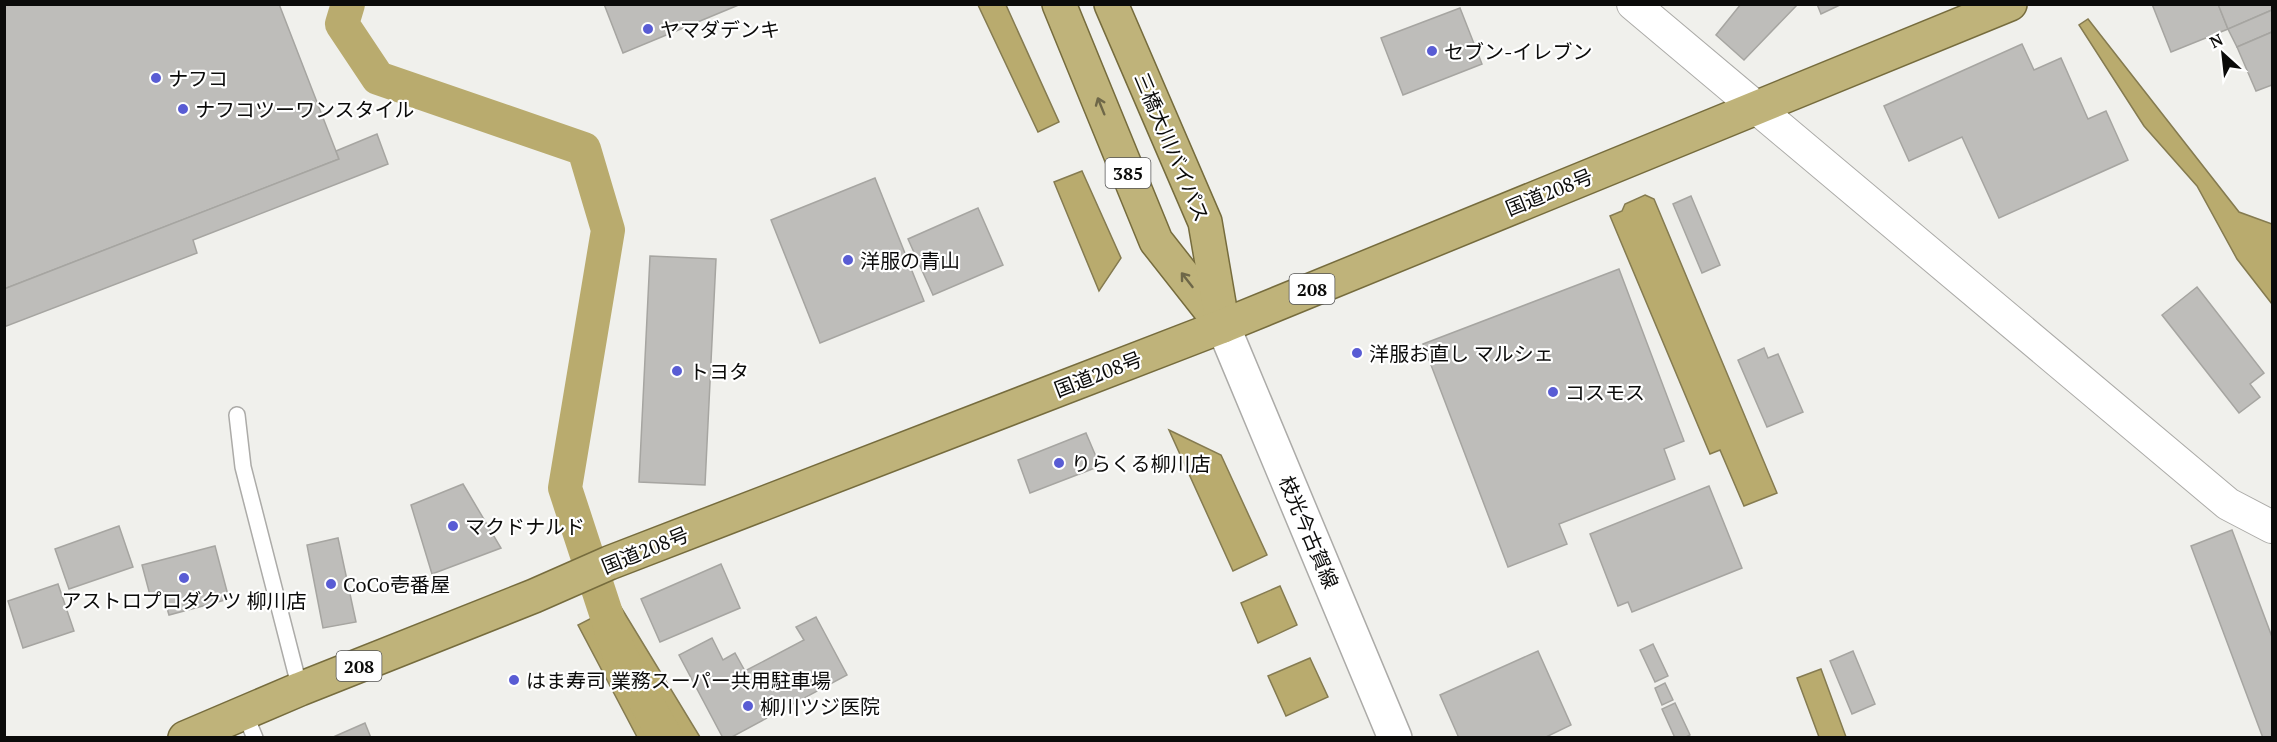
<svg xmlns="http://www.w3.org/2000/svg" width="2277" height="742" viewBox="0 0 2277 742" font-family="'PT Serif','Noto Sans JP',serif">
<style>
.water{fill:#b9ab6e;stroke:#857b50;stroke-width:1.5}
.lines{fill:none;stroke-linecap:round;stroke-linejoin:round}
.canal{stroke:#b9ab6e;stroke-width:34}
.building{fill:#bebdba;stroke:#a6a5a1;stroke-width:1.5}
.service-casing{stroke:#acaba8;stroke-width:18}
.minor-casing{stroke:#acaba8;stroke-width:34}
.secondary-casing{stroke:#acaba8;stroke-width:36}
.trunk-casing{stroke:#766c3d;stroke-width:36}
.service{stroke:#fff;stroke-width:15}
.minor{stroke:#fff;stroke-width:32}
.secondary{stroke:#fff;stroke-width:33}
.trunk{stroke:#bfb37a;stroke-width:33}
.oneway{stroke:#6e6748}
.poi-dot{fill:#595cd4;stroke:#fff;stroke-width:2}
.labels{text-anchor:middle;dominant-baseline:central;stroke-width:4.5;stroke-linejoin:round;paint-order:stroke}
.shield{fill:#fff;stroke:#545454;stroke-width:1.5}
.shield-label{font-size:18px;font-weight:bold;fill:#0b0b0a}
.poi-label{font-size:20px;fill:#0b0b0a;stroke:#fff;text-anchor:start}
.street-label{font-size:20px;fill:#0b0b0a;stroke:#fff}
</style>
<rect width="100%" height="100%" fill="#f0f0ec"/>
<g class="water">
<polygon points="978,5 1006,5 1059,122 1038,132"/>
<polygon points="2088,19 2239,212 2272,224 2272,304 2237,259 2197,186 2144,126 2079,25"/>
<polygon points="1082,171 1121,258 1099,291 1054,182"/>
<polygon points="1645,195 1654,199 1777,493 1744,506 1720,450 1710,454 1610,216 1622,211 1625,204"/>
<polygon points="1169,430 1221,455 1267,555 1233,571"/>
<polygon points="1280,586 1297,625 1258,643 1241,603"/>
<polygon points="619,604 700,737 637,737 578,625"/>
<polygon points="1310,658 1328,697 1286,716 1268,676"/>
<polygon points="1821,669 1846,737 1819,737 1797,678"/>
</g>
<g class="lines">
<polyline class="canal" points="348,4 342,24 378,78 584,149 608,230 565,488 619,653 666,738"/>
</g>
<g class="building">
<polygon points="4,4 279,4 339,159 4,289"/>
<polygon points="604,4 741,4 623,53"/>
<polygon points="1741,4 1798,4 1744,60 1716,35"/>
<polygon points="1817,4 1842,4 1821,14"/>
<polygon points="2152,4 2218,4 2228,29 2171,52"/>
<polygon points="2218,4 2272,4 2272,10 2228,29"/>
<polygon points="1460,8 1482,64 1403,95 1381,38"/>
<polygon points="2272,10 2272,32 2237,47 2228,29"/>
<polygon points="2272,32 2272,85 2256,91 2237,47"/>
<polygon points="2022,44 2034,70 2061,58 2088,119 2106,111 2128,160 1999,218 1962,137 1909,161 1884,106"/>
<polygon points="377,134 388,164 193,240 197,253 4,327 4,289 339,159 336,151"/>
<polygon points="875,178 924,301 820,343 771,220"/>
<polygon points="1691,196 1720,265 1702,273 1673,204"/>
<polygon points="978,208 1003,265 933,295 908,239"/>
<polygon points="650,256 716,259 705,485 639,482"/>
<polygon points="1619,269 1684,441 1664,449 1675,479 1559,524 1567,544 1508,567 1423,344"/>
<polygon points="2197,287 2264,373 2250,384 2260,397 2239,413 2162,315"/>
<polygon points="1764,348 1768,358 1778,354 1803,412 1767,427 1738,360"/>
<polygon points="1086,433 1100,466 1030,493 1018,460"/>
<polygon points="463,484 501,548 432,574 411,505"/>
<polygon points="1709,486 1742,568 1632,612 1628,602 1618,606 1590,534"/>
<polygon points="119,526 133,567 69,589 55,549"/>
<polygon points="2232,530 2272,637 2272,738 2263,738 2191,546"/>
<polygon points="338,538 356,622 323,628 307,545"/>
<polygon points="215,546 229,599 169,615 162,591 150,595 142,565"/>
<polygon points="721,564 740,608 660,642 641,599"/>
<polygon points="58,584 74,631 23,648 8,601"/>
<polygon points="816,617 847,675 730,738 723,738 679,655 712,638 723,660 735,653 745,671 804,640 796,627"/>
<polygon points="1653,644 1668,676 1655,682 1640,650"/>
<polygon points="1538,651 1571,725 1544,738 1459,738 1440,695"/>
<polygon points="1853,651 1875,704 1852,714 1830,661"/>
<polygon points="1665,683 1673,700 1662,705 1655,688"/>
<polygon points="1675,703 1690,735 1684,738 1675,738 1662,709"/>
<polygon points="365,723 371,738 331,738"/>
</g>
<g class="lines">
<defs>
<g id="service">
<polyline points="237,415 243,467 300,689"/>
<polyline points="245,714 255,738"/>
</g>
<polyline id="minor" points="1633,4 2228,504 2272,527"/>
<polyline id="secondary" points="1223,326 1395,738"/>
<g id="trunk">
<polyline points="1059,4 1156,241 1223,326"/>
<polyline points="1111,4 1205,222 1222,321"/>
<polyline points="185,738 300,689 534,596 609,563 1223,326 2010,4"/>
</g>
</defs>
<use href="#service" class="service-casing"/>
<use href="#minor" class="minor-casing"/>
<use href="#secondary" class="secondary-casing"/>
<use href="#trunk" class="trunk-casing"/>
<use href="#service" class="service"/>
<use href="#minor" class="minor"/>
<use href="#secondary" class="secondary"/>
<use href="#trunk" class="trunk"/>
</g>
<defs><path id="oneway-shaft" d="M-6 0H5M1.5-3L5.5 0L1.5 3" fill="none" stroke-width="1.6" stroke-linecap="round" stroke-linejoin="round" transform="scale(1.5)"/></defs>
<g class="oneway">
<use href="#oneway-shaft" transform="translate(1101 106) rotate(-112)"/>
<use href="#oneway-shaft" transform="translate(1187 280) rotate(-128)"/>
</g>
<g class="poi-dot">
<circle cx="648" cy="29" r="6"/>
<circle cx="1432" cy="51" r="6"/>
<circle cx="156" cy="78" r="6"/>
<circle cx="183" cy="109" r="6"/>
<circle cx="848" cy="260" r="6"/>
<circle cx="1357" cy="353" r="6"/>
<circle cx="677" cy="371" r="6"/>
<circle cx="1553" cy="392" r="6"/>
<circle cx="1059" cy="463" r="6"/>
<circle cx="453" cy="526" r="6"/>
<circle cx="184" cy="578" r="6"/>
<circle cx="331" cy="584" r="6"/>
<circle cx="514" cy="680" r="6"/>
<circle cx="748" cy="706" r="6"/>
</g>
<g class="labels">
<g class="shield">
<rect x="1105.5" y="158" width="45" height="30" rx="4.5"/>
<rect x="1289.5" y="274" width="45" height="30" rx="4.5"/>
<rect x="336.5" y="651" width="45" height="30" rx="4.5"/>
</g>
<g class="shield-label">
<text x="1128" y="173">385</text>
<text x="1312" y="289">208</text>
<text x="359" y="666">208</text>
</g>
<g class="poi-label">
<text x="660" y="29">ヤマダデンキ</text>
<text x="1444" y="51">セブン-イレブン</text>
<text x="168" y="78">ナフコ</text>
<text x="195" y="109">ナフコツーワンスタイル</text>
<text x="860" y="260">洋服の青山</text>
<text x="1369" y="353">洋服お直し マルシェ</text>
<text x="689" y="371">トヨタ</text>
<text x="1565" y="392">コスモス</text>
<text x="1071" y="463">りらくる柳川店</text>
<text x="465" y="526">マクドナルド</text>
<text x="343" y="584">CoCo壱番屋</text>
<text x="184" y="600" text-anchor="middle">アストロプロダクツ 柳川店</text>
<text x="526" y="680">はま寿司 業務スーパー共用駐車場</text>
<text x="760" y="706">柳川ツジ医院</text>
</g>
<g class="street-label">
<text transform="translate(1172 147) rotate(67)">三橋大川バイパス</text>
<text transform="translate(1549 192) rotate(-22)">国道208号</text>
<text transform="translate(1098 374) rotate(-21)">国道208号</text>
<text transform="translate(1309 532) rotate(67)">枝光今古賀線</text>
<text transform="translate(645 550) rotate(-22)">国道208号</text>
</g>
</g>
<rect width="2277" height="742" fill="none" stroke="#0b0b0a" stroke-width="12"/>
<g transform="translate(2223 54) rotate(333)" stroke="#ffffff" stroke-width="4.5" paint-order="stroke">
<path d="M0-4.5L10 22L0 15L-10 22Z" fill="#0b0b0a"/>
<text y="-9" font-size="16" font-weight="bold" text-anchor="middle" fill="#0b0b0a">N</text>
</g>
</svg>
